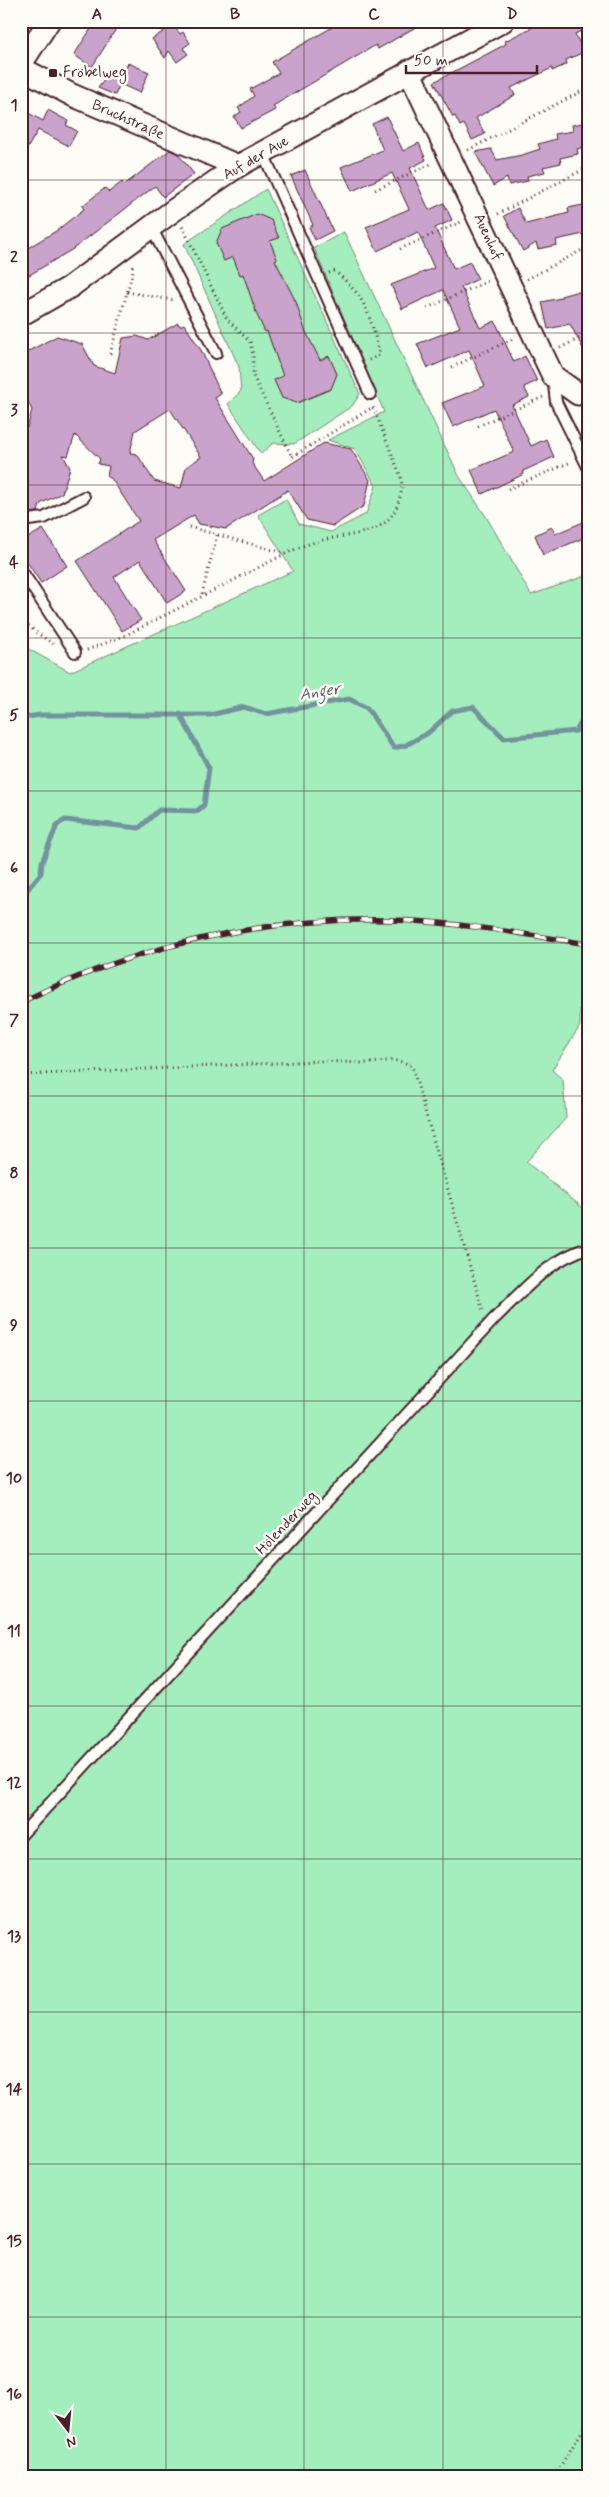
<svg xmlns="http://www.w3.org/2000/svg" width="609" height="2497" viewBox="0 0 609 2497" font-family="Mynerve,sans-serif">
<style>
.green{fill:#a4eebd;stroke:#778674}
.lines{fill:none;stroke-linecap:round;stroke-linejoin:round}
.stream{stroke:#73939e;stroke-width:5}
.building{fill:#c9a3cb;stroke:#4a1f2b;fill-rule:evenodd}
.lane-casing{stroke:#4a1f2b;stroke-width:14}
.street-casing{stroke:#4a1f2b;stroke-width:25}
.path{stroke:#4a1f2b;stroke-width:3;stroke-dasharray:1 4;stroke-linecap:butt}
.lane{stroke:#fdfcf7;stroke-width:10}
.street{stroke:#fdfcf7;stroke-width:21}
.rail-casing{stroke:#4a1f2b;stroke-width:5.5}
.rail{stroke:#fdfcf7;stroke-width:4;stroke-dasharray:11;stroke-linecap:butt}
.grid{fill:none;stroke:#4a1f2b;stroke-width:1;stroke-opacity:0.55}
.poi-dot{fill:#4a1f2b;stroke:#fdfcf7;stroke-width:2}
.labels{text-anchor:middle;dominant-baseline:central;stroke-width:5;stroke-linejoin:round;paint-order:stroke}
.poi-label{font-size:15px;fill:#4a1f2b;stroke:#fdfcf7;text-anchor:start}
.street-label{font-size:15px;fill:#4a1f2b;stroke:#fdfcf7}
.water-label{font-size:16px;font-style:italic;fill:#5f5964;stroke:#fdfcf7}
.neatline{fill:none;stroke:#4a1f2b;stroke-width:2}
.grid-label{font-size:16px;text-anchor:middle;font-weight:bold;fill:#4a1f2b}
</style>
<rect width="100%" height="100%" fill="#fdfcf7"/>
<filter id="ink" filterUnits="userSpaceOnUse"><feTurbulence type="fractalNoise" baseFrequency=".02" numOctaves="2"/><feDisplacementMap in="SourceGraphic" scale="10" xChannelSelector="R" yChannelSelector="G"/><feConvolveMatrix kernelMatrix="1 2 1 2 8 2 1 2 1" color-interpolation-filters="sRGB"/></filter>
<g filter="url(#ink)">
<g class="green">
<polygon points="266,189 360,394 352,406 294,444 273,443 261,454 228,404 241,391 239,367 184,244"/>
<polygon points="344,232 459,476 487,518 531,595 588,575 588,969 580,1002 580,1026 552,1070 563,1080 566,1118 526,1162 588,1212 588,1246 563,1261 588,1251 588,2476 21,2476 21,645 70,672 293,571 258,515 286,499 299,524 331,532 366,514 376,486 355,449 328,440 384,412 314,248"/>
</g>
<g class="lines">
<g class="stream">
<polyline points="21,718 40,715 210,715 244,707 266,714 349,699 367,708 394,748 406,745 428,733 452,711 473,707 504,738 576,731 588,711"/>
<polyline points="21,905 27,890 41,873 42,862 57,825 65,820 139,828 159,810 197,811 204,805 209,768 180,714"/>
</g>
</g>
<g class="building">
<polygon points="96,21 121,21 92,67 74,55"/>
<polygon points="343,21 426,21 378,49 376,45 273,106 275,110 241,128 234,117 241,112 238,108 254,96 250,89 279,73 272,62"/>
<polygon points="545,21 588,21 588,28 575,34 584,52 566,60 567,64 552,71 552,68 511,88 515,95 476,118 485,134 472,140 464,124 460,126 455,116 453,117 434,82 506,44 505,41"/>
<polygon points="173,25 180,34 183,32 190,43 183,48 188,54 177,62 169,51 165,58 152,39"/>
<polygon points="128,63 149,72 140,93 120,84 115,95 98,88 110,72 122,77"/>
<polygon points="21,109 43,121 48,110 68,121 66,125 77,131 69,146 38,130 21,159"/>
<polygon points="387,117 403,151 419,143 426,160 410,168 429,210 444,203 452,220 435,228 454,269 470,262 478,279 461,287 480,328 495,321 514,362 525,356 537,381 524,387 529,397 512,405 531,446 546,439 554,457 523,471 524,474 482,494 471,470 514,452 494,409 453,427 442,403 485,386 469,350 428,368 417,344 460,327 443,290 402,309 391,285 434,268 418,232 377,251 366,227 409,209 392,173 352,191 341,167 383,150 372,124"/>
<polygon points="588,122 588,146 577,149 578,154 560,158 561,163 543,167 545,172 527,176 528,181 509,185 507,178 493,186 475,152 491,149 497,160 522,155 540,149 538,144 556,139 555,134 573,131 572,125"/>
<polygon points="170,150 178,154 194,174 163,197 155,186 73,249 21,280 21,252 56,231 84,209 82,206 105,188 109,192 122,182 124,185"/>
<polygon points="305,170 333,231 315,240 309,227 313,225 291,176"/>
<polygon points="588,204 588,233 556,240 557,245 538,249 536,243 523,251 504,216 518,208 526,224 569,213 568,208"/>
<polygon points="257,214 271,220 279,238 270,241 277,259 275,260 296,302 305,330 320,360 329,356 337,374 331,389 297,403 282,398 274,380 283,376 267,331 265,332 257,315 243,274 240,275 233,257 224,261 216,243 222,229"/>
<polygon points="575,292 588,292 588,358 570,324 548,329 542,302 561,298 561,296"/>
<path d="M178 323 180 326 184 324 201 350 221 394 215 398 253 459 252 463 264 481 324 443 351 449 370 480 364 506 333 526 307 520 288 490 226 529 199 524 194 515 153 540 186 591 167 603 140 560 114 577 141 620 122 631 77 561 139 521 111 478 107 477 109 466 98 464 100 459 75 435 68 456 63 455 70 468 62 493 40 504 38 512 28 513 26 509 21 507V431L27 428 32 410 21 388V363L25 353 57 336 82 344 94 366 115 373 123 338 137 336 148 340ZM170 409 201 457 186 467 181 488 154 481 137 454 130 453 135 431Z"/>
<polygon points="588,520 588,536 543,555 535,535 552,527 555,534"/>
<polygon points="43,529 67,566 41,583 21,553 21,542"/>
</g>
<g class="lines">
<defs>
<g id="lane">
<polyline points="263,153 370,394"/>
<polyline points="151,227 216,353"/>
<polyline points="553,377 556,402 588,467"/>
<polyline points="21,521 44,518 84,497"/>
<polyline points="21,570 75,652"/>
<path d="M21 1835 494 1319C522 1292 549 1259 588 1248"/>
</g>
<g id="street">
<polyline points="21,64 49,21"/>
<polyline points="21,68 72,95 238,166"/>
<polyline points="409,71 553,376 578,394"/>
<polyline points="21,315 70,287 174,210 238,166 503,21"/>
</g>
</defs>
<use href="#lane" class="lane-casing"/>
<use href="#street" class="street-casing"/>
<g class="path">
<polyline points="468,150 584,90"/>
<polyline points="375,190 433,163"/>
<polyline points="498,214 588,167"/>
<polyline points="400,249 461,222"/>
<path d="M329 273 334 271C367 296 370 317 380 355L369 360"/>
<polyline points="527,279 588,247"/>
<polyline points="127,292 173,300"/>
<polyline points="427,308 488,281"/>
<polyline points="560,348 588,334"/>
<polyline points="110,354 133,271 132,263"/>
<polyline points="452,367 515,338"/>
<polyline points="478,426 543,397"/>
<polyline points="508,489 571,462"/>
<polyline points="189,527 284,553"/>
<polyline points="202,594 217,535"/>
<polyline points="21,619 37,633 53,644"/>
<path d="M87 650 124 636 285 554C299 547 313 542 328 539 355 533 385 535 397 506 401 495 403 488 401 477L373 407 292 457 253 376V355L250 342 227 319 182 226"/>
<path d="M21 1075 318 1061C334 1061 350 1063 366 1063 385 1063 393 1056 412 1066L483 1311"/>
<polyline points="554,2476 588,2422"/>
</g>
<use href="#lane" class="lane"/>
<use href="#street" class="street"/>
<defs>
<path id="rail" d="M21 1002C138 945 262 917 392 920 458 922 523 934 588 944"/>
</defs>
<use href="#rail" class="rail-casing"/>
<use href="#rail" class="rail"/>
</g>
</g>
<path class="grid" d="M166 21V2476M304 21V2476M443 21V2476M21 180H588M21 333H588M21 485H588M21 638H588M21 791H588M21 943H588M21 1096H588M21 1248H588M21 1401H588M21 1554H588M21 1706H588M21 1859H588M21 2012H588M21 2164H588M21 2317H588"/>
<rect class="poi-dot" x="48" y="68" width="10" height="10" rx="2.5"/>
<g class="labels">
<g class="poi-label">
<text x="63" y="73">Fröbelweg</text>
</g>
<g class="street-label">
<text transform="translate(128 120) rotate(24)">Bruchstraße</text>
<text transform="translate(256 158) rotate(-30)">Auf der Aue</text>
<text transform="translate(488 237) rotate(65)">Auenhof</text>
<text transform="translate(287 1523) rotate(-47)">Hölenderweg</text>
</g>
<g class="water-label">
<text transform="translate(320 692) rotate(-9)">Anger</text>
</g>
</g>
<rect width="609" height="2497" fill="none" stroke="#fdfcf7" stroke-width="55"/>
<g transform="translate(68 2430) rotate(164)" stroke="#fdfcf7" stroke-width="4" paint-order="stroke">
<path d="M0-4L9 19L0 12L-9 19Z" fill="#4a1f2b"/>
<text y="-8" font-size="14" font-weight="bold" text-anchor="middle" fill="#4a1f2b">N</text>
</g>
<path d="M406 65v8h131v-8" fill="none" stroke="#4a1f2b" stroke-width="2.5"/>
<text x="414" y="65" font-size="15" fill="#4a1f2b" stroke="#fdfcf7" stroke-width="4" paint-order="stroke">50 m</text>
<rect x="28" y="28" width="554" height="2442" class="neatline"/>
<g class="grid-label">
<text x="97" y="19">A</text>
<text x="235" y="19">B</text>
<text x="374" y="19">C</text>
<text x="512" y="19">D</text>
<text x="14" y="110">1</text>
<text x="14" y="262">2</text>
<text x="14" y="415">3</text>
<text x="14" y="567">4</text>
<text x="14" y="720">5</text>
<text x="14" y="873">6</text>
<text x="14" y="1025">7</text>
<text x="14" y="1178">8</text>
<text x="14" y="1330">9</text>
<text x="14" y="1483">10</text>
<text x="14" y="1636">11</text>
<text x="14" y="1788">12</text>
<text x="14" y="1941">13</text>
<text x="14" y="2094">14</text>
<text x="14" y="2246">15</text>
<text x="14" y="2399">16</text>
</g>
</svg>
